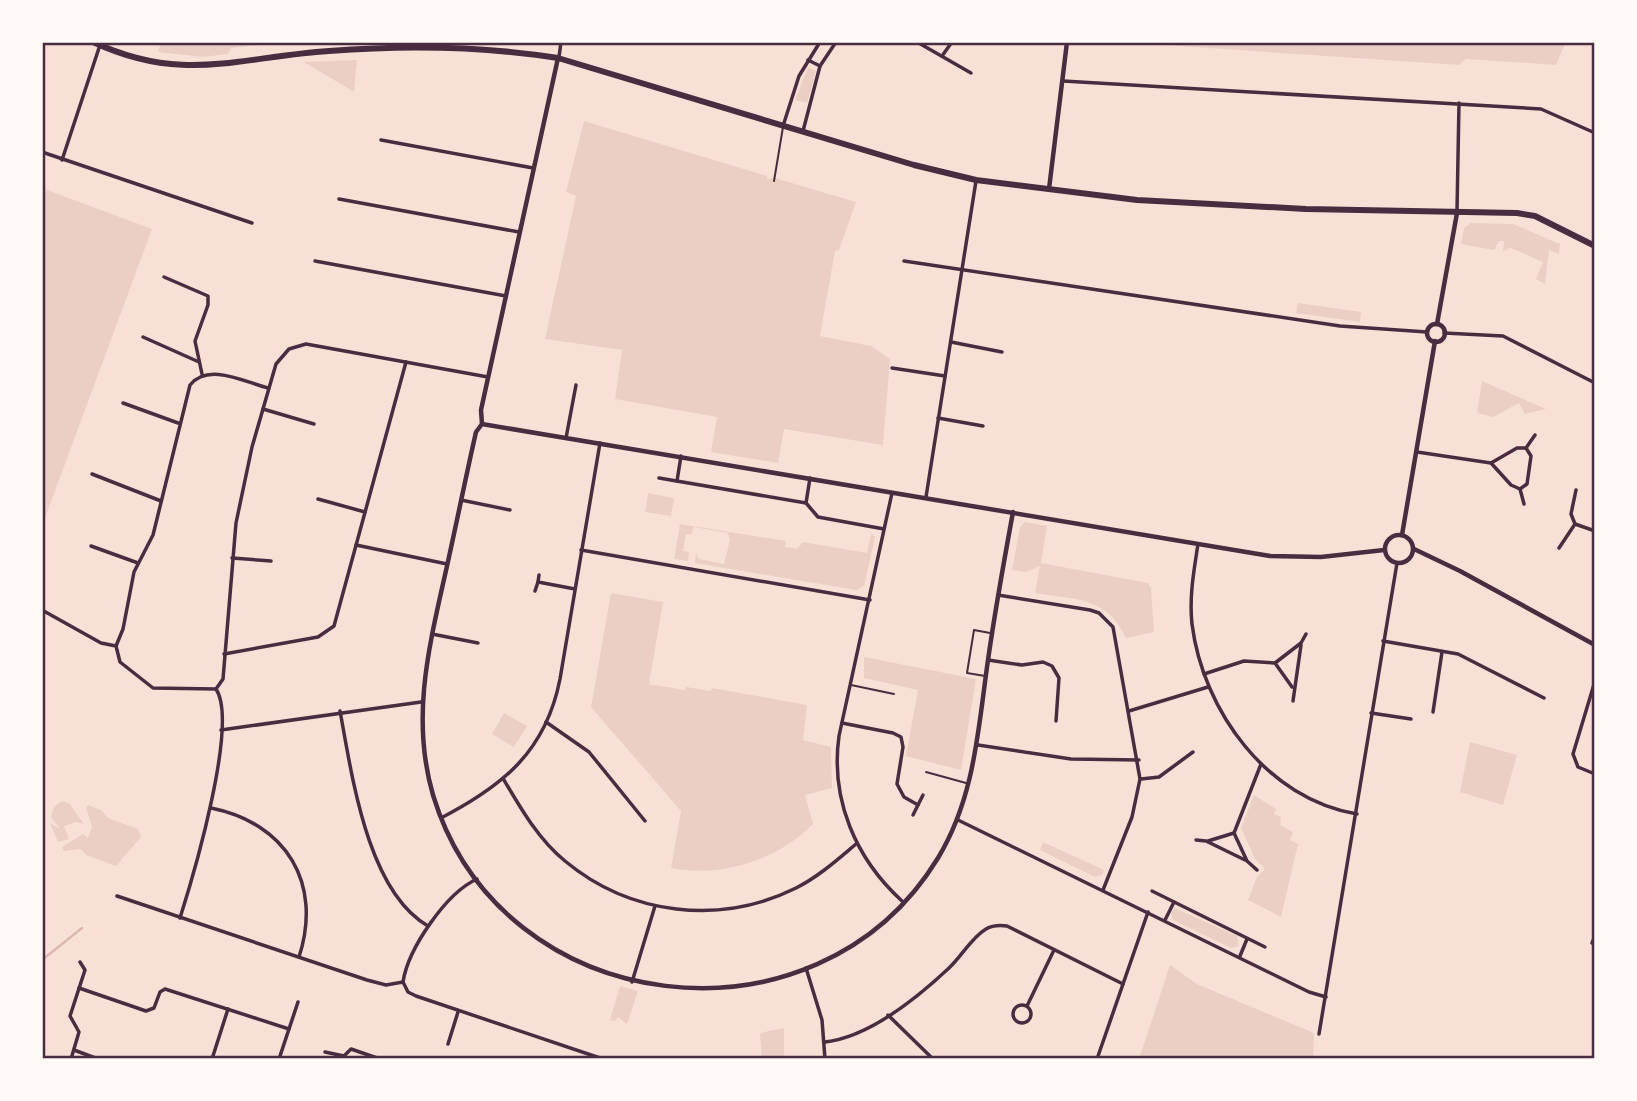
<svg xmlns="http://www.w3.org/2000/svg" width="1637" height="1101" viewBox="0 0 1637 1101" font-family="Mulish,sans-serif">
<style>
.green{fill:#ebcfc5}
.lines{fill:none;stroke-linecap:round;stroke-linejoin:round}
.stream{stroke:#dcb8b0;stroke-width:2.5}
.service{stroke:#4a2c40;stroke-width:2}
.minor{stroke:#4a2c40;stroke-width:3.5}
.tertiary{stroke:#4a2c40;stroke-width:4.5}
.trunk{stroke:#4a2c40;stroke-width:6}
.neatline{fill:none;stroke:#4a2c40;stroke-width:2.5}
</style>
<rect width="100%" height="100%" fill="#f7e1d7"/>
<g class="green">
<polygon points="161,42 285,42 231,48 228,54 203,57 158,52"/>
<polygon points="1120,42 1566,42 1556,65 1466,59 1459,65"/>
<polygon points="357,60 354,92 304,62"/>
<polygon points="808,67 816,71 807,103 795,100"/>
<polygon points="584,121 767,176 767,179 775,178 856,202 839,250 835,251 820,336 871,346 890,359 883,445 784,429 778,463 711,452 717,417 615,399 622,350 545,339 576,196 566,192"/>
<polygon points="42,188 152,229 42,526"/>
<polygon points="1471,223 1513,224 1560,244 1559,254 1549,250 1545,284 1536,279 1543,262 1511,248 1503,251 1504,241 1499,241 1494,250 1461,244 1464,228"/>
<polygon points="1298,303 1361,312 1360,322 1296,313"/>
<polygon points="1482,381 1546,409 1525,414 1519,403 1493,417 1477,413"/>
<polygon points="648,493 674,498 671,516 645,512"/>
<path d="M1025 522 1047 526 1041 563 1148 583 1151 588 1154 632 1126 638C1106 596 1076 600 1035 593L1040 566 1026 572 1012 570 1020 527Z"/>
<polygon points="680,524 786,541 785,547 797,549 803,542 867,553 871,533 875,537 864,586 857,590 695,563 696,553 699,559 724,564 730,540 728,533 694,527 691,535 686,534 683,551 689,552 688,561 674,559"/>
<path d="M611 593 663 602 649 684 685 690 686 687 711 691 712 688 807 705 803 740 831 747 832 788 805 795 813 824C778 860 721 878 671 868L681 811 591 707Z"/>
<polygon points="864,657 976,679 961,770 906,756 918,690 864,678"/>
<polygon points="504,713 527,726 514,747 492,734"/>
<polygon points="1470,742 1517,755 1503,805 1460,792"/>
<polygon points="1254,795 1276,809 1274,814 1281,817 1280,825 1293,832 1290,840 1298,844 1281,917 1248,900 1257,877 1265,869 1255,859 1241,828"/>
<polygon points="62,801 69,803 84,824 76,822 64,826 69,839 58,842 50,823 60,829 51,817 54,807"/>
<polygon points="88,805 101,810 108,818 138,829 141,837 116,866 86,855 81,849 64,851 62,847 83,834 88,838 92,827 86,808"/>
<polygon points="1043,842 1104,870 1102,875 1095,877 1040,850"/>
<polygon points="1175,908 1237,936 1239,946 1231,948 1173,920 1171,912"/>
<polygon points="1170,965 1197,984 1314,1033 1313,1059 1139,1059"/>
<polygon points="620,986 638,991 627,1024 618,1017 615,1021 610,1020"/>
<polygon points="784,1028 784,1059 762,1059 760,1033"/>
</g>
<g class="lines">
<polyline class="stream" points="42,960 82,928"/>
<g class="service">
<polyline points="774,181 783,127"/>
<polyline points="985,676 967,673 974,630 990,633"/>
<polyline points="851,685 894,694"/>
<polyline points="926,772 966,783"/>
</g>
<g class="minor">
<polyline points="917,42 971,73"/>
<polyline points="942,56 952,42"/>
<polyline points="559,57 561,42"/>
<polyline points="808,60 820,66"/>
<polyline points="1063,81 1541,109 1595,133"/>
<polyline points="783,126 799,76 820,42"/>
<polyline points="803,131 820,66 836,42"/>
<polyline points="381,140 533,168"/>
<polyline points="42,152 252,223"/>
<polyline points="62,160 100,45"/>
<polyline points="339,199 519,232"/>
<polyline points="1457,211 1459,103"/>
<polyline points="315,261 506,296"/>
<polyline points="904,261 1340,326 1427,332"/>
<polyline points="164,277 208,296 208,305 195,341 202,374"/>
<polyline points="1444,333 1503,336 1595,383"/>
<polyline points="143,337 199,362"/>
<polyline points="951,342 1002,352"/>
<polyline points="892,368 945,376"/>
<polyline points="123,403 178,423"/>
<polyline points="263,409 314,424"/>
<polyline points="938,418 983,426"/>
<polyline points="566,438 576,385"/>
<polygon points="1517,448 1526,448 1531,456 1527,484 1520,489 1511,485 1491,463"/>
<polyline points="1526,448 1535,435"/>
<polyline points="1417,452 1491,463"/>
<polyline points="92,474 161,501"/>
<polyline points="659,478 806,503 818,517 884,529"/>
<polyline points="677,481 681,456"/>
<polyline points="1520,489 1524,504"/>
<path d="M892 493 839 736C830 800 856 859 902 901"/>
<polyline points="926,497 976,181"/>
<polyline points="318,499 365,512"/>
<polyline points="461,500 510,510"/>
<polyline points="806,503 810,478"/>
<polyline points="1575,524 1595,531"/>
<path d="M1198 544C1194 570 1189 597 1192 624 1203 711 1267 799 1357 814"/>
<polyline points="356,545 447,564"/>
<polyline points="91,546 138,563"/>
<polyline points="1559,548 1575,524 1571,514 1576,490"/>
<polyline points="581,550 870,600"/>
<polyline points="232,558 271,561"/>
<polyline points="539,575 538,582 575,589"/>
<polyline points="535,591 538,582"/>
<polyline points="998,595 1090,610 1099,613 1113,627 1140,779 1132,817 1103,890"/>
<polyline points="42,610 101,643 116,646 120,662 153,688 216,689"/>
<polyline points="432,634 478,643"/>
<polyline points="1383,641 1458,654 1544,698"/>
<path d="M116 646 123 629 134 572 153 535 190 385C208 362 245 382 268 388"/>
<polyline points="224,654 318,637 334,626 406,362"/>
<polyline points="988,660 1022,665 1043,662 1052,666 1059,678 1056,721"/>
<polyline points="1275,663 1292,687"/>
<polyline points="1204,674 1244,661 1275,663 1301,643 1306,634"/>
<polyline points="1595,681 1573,754 1578,767 1595,774"/>
<polyline points="1293,701 1301,645"/>
<path d="M340 711C352 775 367 891 428 926"/>
<polyline points="1129,711 1208,687"/>
<polyline points="1433,712 1442,652"/>
<polyline points="1371,713 1411,719"/>
<polyline points="546,722 589,752 645,821"/>
<polyline points="842,723 893,733 901,737 903,747 897,784 904,797 918,805"/>
<polyline points="221,730 421,702"/>
<polyline points="978,745 1071,759 1139,760"/>
<polyline points="1141,779 1159,777 1193,752"/>
<path d="M504 780C521 809 539 840 565 861 630 915 720 926 796 888 818 877 837 860 856 844"/>
<path d="M211 808C286 823 323 883 299 957"/>
<polyline points="913,815 923,795"/>
<path d="M441 818C503 786 546 751 560 679L600 443"/>
<polyline points="958,820 1309,992 1326,997"/>
<polyline points="1196,840 1206,841 1245,860"/>
<polyline points="1208,841 1234,833"/>
<polyline points="1257,870 1247,861 1234,833 1261,764"/>
<polyline points="1152,891 1265,947"/>
<polyline points="117,896 367,980 386,985 403,982 408,992 416,996 603,1059"/>
<path d="M180 918C193 877 239 723 216 689L223 679 236 523 252 447 276 364 289 349 306 344 488 377"/>
<polyline points="1165,920 1174,902"/>
<polyline points="1595,936 1592,943 1595,944"/>
<polyline points="1240,956 1247,939"/>
<polyline points="806,968 822,1020 825,1059"/>
<path d="M403 982C408 949 446 893 477 879"/>
<polyline points="632,982 655,906"/>
<polyline points="79,988 146,1011 154,1008 160,992 165,989 289,1029"/>
<circle cx="1022" cy="1014" r="9"/>
<polyline points="1027,1006 1054,950"/>
<polyline points="888,1015 933,1059"/>
<polyline points="1319,1034 1397,563"/>
<path d="M825 1042C870 1037 917 998 949 968 962 956 971 938 986 929 993 925 1000 925 1007 926L1123 984"/>
<polyline points="448,1044 458,1012"/>
<polyline points="74,1050 98,1059"/>
<polyline points="325,1052 344,1056 351,1049 380,1059"/>
<polyline points="71,1059 79,1032 70,1016 85,970 80,962"/>
<polyline points="212,1059 228,1009"/>
<polyline points="279,1059 298,1002"/>
<polyline points="1097,1059 1148,912"/>
</g>
<g class="tertiary">
<path d="M558 58 481 410 482 424 476 432C466 476 457 521 447 566 430 643 410 716 433 795 501 1020 816 1058 938 858 975 797 978 729 988 660 995 611 1004 561 1013 512"/>
<polyline points="1049,189 1067,42"/>
<polyline points="1437,324 1457,213"/>
<circle cx="1436" cy="333" r="9"/>
<polyline points="482,424 1270,556 1321,557 1384,550"/>
<circle cx="1399" cy="549" r="14"/>
<polyline points="1402,535 1435,341"/>
<polyline points="1414,549 1460,571 1595,645"/>
<polyline points="1595,645 1595,656"/>
</g>
<path class="trunk" d="M93 42C183 84 238 57 329 51 406 45 482 46 558 58L914 165 976 180 1137 200 1306 209 1517 213 1535 216 1595 246"/>
</g>
<rect width="1637" height="1101" fill="none" stroke="#fffaf5" stroke-width="88"/>
<rect x="44" y="44" width="1549" height="1013" class="neatline"/>
</svg>
